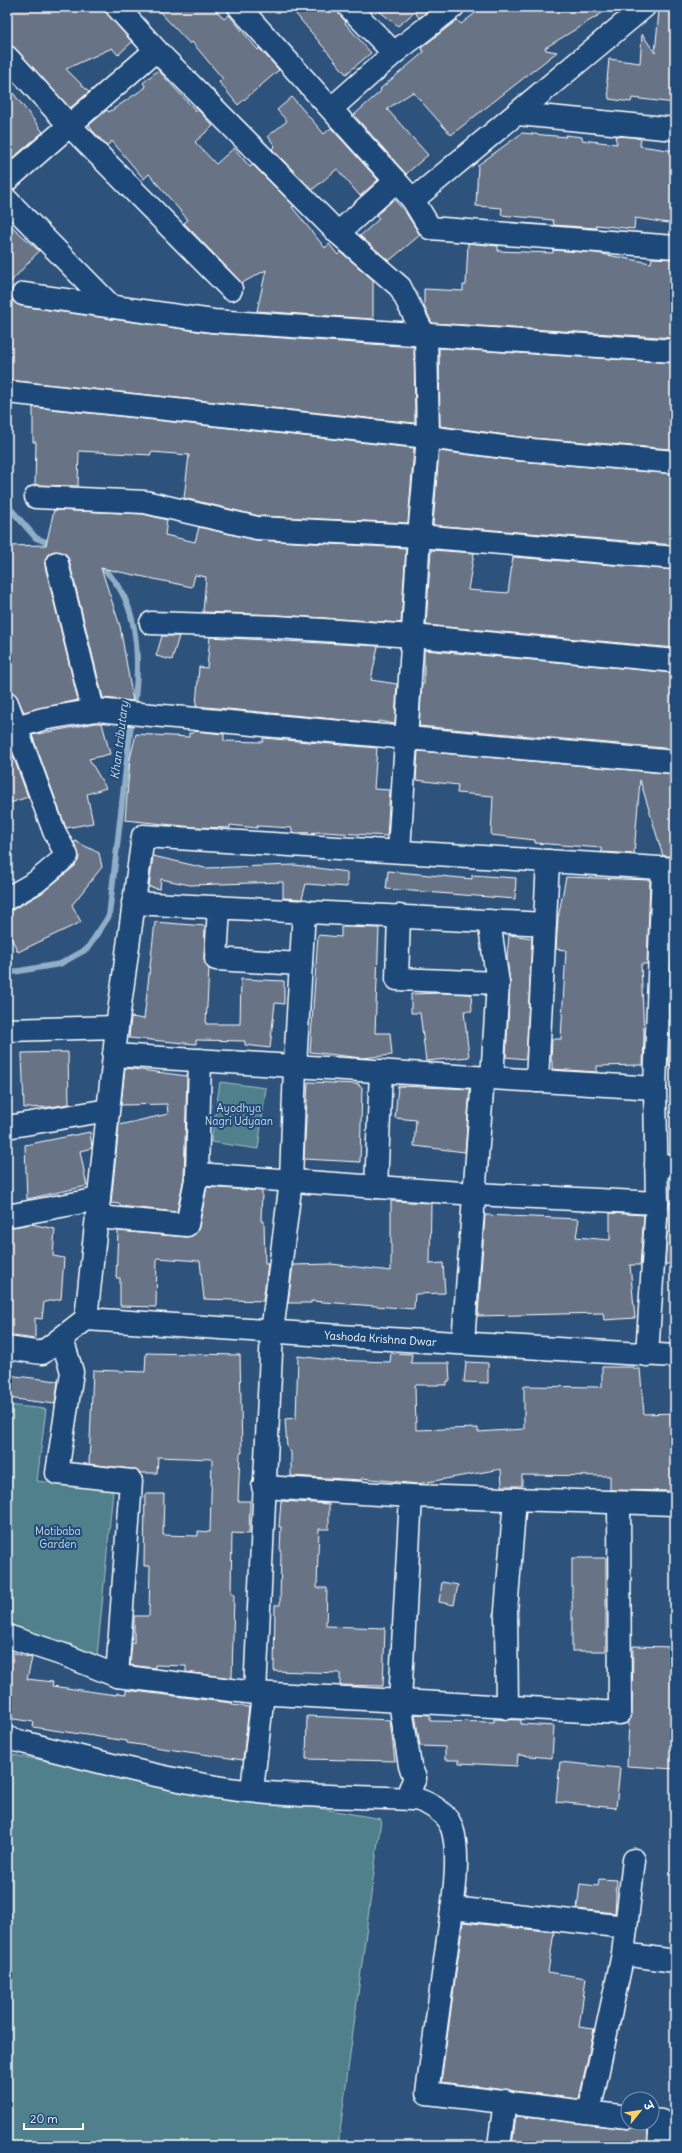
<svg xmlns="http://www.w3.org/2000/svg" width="682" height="2153" viewBox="0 0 682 2153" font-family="Delius,'Playpen Sans Deva',sans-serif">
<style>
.green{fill:#50808b;stroke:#a8c0c5}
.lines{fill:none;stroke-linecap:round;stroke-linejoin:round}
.stream{stroke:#91aec8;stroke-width:6}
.building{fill:#677386;stroke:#fff}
.minor-casing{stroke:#fff;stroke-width:25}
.minor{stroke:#1f4a7a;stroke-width:22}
.labels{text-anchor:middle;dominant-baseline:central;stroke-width:4;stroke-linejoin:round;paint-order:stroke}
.park-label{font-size:11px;fill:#d3dfe2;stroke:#1f4a7a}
.street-label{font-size:11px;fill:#fff;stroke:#1f4a7a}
.water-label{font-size:12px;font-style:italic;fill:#d1dde8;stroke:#1f4a7a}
</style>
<rect width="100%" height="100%" fill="#2d527c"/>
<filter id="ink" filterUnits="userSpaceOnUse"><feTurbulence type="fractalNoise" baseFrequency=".025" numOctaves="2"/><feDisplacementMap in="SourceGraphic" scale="8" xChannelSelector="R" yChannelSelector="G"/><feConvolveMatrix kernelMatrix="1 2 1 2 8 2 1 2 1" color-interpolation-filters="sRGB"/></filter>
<g filter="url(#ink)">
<g class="green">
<polygon points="220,1082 266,1088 258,1149 211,1142"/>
<polygon points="7,1405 46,1409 37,1481 113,1490 97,1657 7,1623"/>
<polygon points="7,1754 381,1819 338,2146 7,2146"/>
</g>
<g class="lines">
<g class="stream">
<polyline points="7,505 36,538 54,545"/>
<path d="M7 973 60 964 87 949 109 916 131 725C139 683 143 620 116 583 111 576 104 570 98 563"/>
</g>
</g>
<g class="building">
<polygon points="7,7 101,7 132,42 118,55 112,48 66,69 89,92 70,108 16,49 7,45"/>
<polygon points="155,7 213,7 224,19 229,15 258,50 259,48 279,70 238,105 219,82 223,79 192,42 190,44"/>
<polygon points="290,7 337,7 340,15 346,22 345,23 371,53 346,74"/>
<polygon points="374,7 433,7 419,18 415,12 398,26"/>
<polygon points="483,7 612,7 545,48 546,50 557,52 451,135 413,92 387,109 428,155 406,174 354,115 381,91 380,89 424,52 421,48 457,20 461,24"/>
<polygon points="659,11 675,13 675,103 632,98 631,102 609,99 607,81 609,59 640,63 642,34 655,53"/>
<polygon points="158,70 196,111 198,110 213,126 195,142 216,164 234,148 250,167 253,165 294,206 292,207 325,248 329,244 338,255 341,252 373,280 373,319 257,311 266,270 242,283 184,223 188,220 149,174 144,179 112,141 107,146 92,130 89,125 107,110 109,112 146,87 143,83"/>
<polygon points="7,85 43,132 7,163"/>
<polygon points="292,97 324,134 331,128 378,180 360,196 337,169 312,190 272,149 275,146 268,136 287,121 277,110"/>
<polygon points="522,133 566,137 565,135 582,137 582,140 617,144 615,136 632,137 641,139 640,146 675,151 675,224 635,218 634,229 596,225 596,228 554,225 553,220 501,215 502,208 476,206 478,165"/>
<polygon points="394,199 406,213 420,235 389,261 360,236 379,219 376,215"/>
<polygon points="7,222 39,251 7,286"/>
<polygon points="468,243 498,246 498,251 553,253 553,250 596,253 651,263 652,258 675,259 673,311 675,311 675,338 432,323 424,306 424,289 463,291 463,285 466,285"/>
<polygon points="7,300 12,300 21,306 211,333 414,347 415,423 7,380"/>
<polygon points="439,348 675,363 675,388 672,408 675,408 675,421 671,449 520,437 440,426"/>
<polygon points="33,407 414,448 408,523 259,516 184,498 189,455 151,452 151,455 79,451 78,486 35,485 36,442 33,442"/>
<polygon points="439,451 518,461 675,474 675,545 433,525"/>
<polygon points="54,510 143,514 167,520 165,535 195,542 199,527 256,540 406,548 401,623 278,615 203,612 206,577 195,575 192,587 101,568 120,626 133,701 103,698 69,560 66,554 54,551 48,554 45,560 45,566 78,700 24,712 15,694 7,691 7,546 46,545"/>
<polygon points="431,550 474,553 468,590 508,593 513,557 675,570 675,648 426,625"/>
<polygon points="162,636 179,636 172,660 156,656"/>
<polygon points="210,637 378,646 371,680 397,684 395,724 378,721 378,723 196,706 199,667 207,668"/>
<polygon points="424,650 675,673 675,749 419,726 422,684 424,684"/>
<polygon points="96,723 102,723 110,754 89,759 106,788 87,794 93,823 66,828 32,735"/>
<polygon points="194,731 224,734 224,741 263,742 263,738 377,748 374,789 390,790 387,836 324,832 297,833 292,833 292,828 257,826 257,828 230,825 230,828 193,827 125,820 130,759 136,734 189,737 189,733 193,733"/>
<polygon points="7,739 28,797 7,804"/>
<polygon points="418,751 675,774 675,856 663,856 640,780 634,854 602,852 601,848 535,843 535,840 491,835 493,796 457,793 458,785 416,780"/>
<polygon points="75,841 99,853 102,867 72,905 81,922 18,952 7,929 7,910 14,909 42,893 75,866 79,856 74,843"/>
<polygon points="153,856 205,868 295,865 347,872 347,887 306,884 302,899 283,898 283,882 190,885 161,879 160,889 149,887"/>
<polygon points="388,871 472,879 472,875 516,878 515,899 386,889"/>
<polygon points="566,877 650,880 647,964 641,964 644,1035 643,1065 597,1066 597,1072 552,1069 552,1061 551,1061 552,1039 561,1039 566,950 556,949 558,918"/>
<polygon points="675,883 675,965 672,965"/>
<polygon points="155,922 205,926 204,959 209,969 206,1024 240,1024 241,979 284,981 284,1004 275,1003 270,1048 245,1045 245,1041 196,1040 196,1044 129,1038 131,1017 144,1019"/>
<polygon points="341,927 379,928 375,1033 390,1033 392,1055 362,1058 310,1052 318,935 341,937"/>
<polygon points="509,935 532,938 526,1059 506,1057 510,984 507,958"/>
<polygon points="441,993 471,994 472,1011 464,1011 469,1057 426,1061 420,1013 411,1013 411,994"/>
<polygon points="675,1033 675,1065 668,1065 669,1034"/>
<polygon points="68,1052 69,1104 50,1107 24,1108 22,1053"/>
<polygon points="125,1068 187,1076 184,1177 177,1212 120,1206 120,1204 111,1203 119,1125 168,1114 167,1104 121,1105"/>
<polygon points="308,1082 359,1084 359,1086 362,1087 360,1162 304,1159"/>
<polygon points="398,1086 470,1089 465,1152 414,1146 416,1120 395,1118"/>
<polygon points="90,1132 92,1148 80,1151 87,1186 27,1199 25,1145"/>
<polygon points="207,1187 262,1191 261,1221 264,1221 265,1264 268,1264 263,1301 204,1299 200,1261 157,1258 156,1307 120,1306 120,1278 116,1278 118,1231 186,1237 192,1236 199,1227"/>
<polygon points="391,1201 431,1203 430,1264 443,1263 445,1293 415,1294 414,1309 311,1301 311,1303 288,1303 293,1265 331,1264 391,1271"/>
<polygon points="669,1203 675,1203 675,1264 665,1264"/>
<polygon points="610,1213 644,1215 640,1265 630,1265 635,1318 604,1320 603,1313 478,1316 485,1215 579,1219 576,1237 610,1240"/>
<polygon points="31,1224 55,1229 53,1256 64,1258 61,1299 44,1302 42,1319 35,1318 35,1339 7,1335 7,1228"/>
<polygon points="146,1353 240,1355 242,1453 240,1453 238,1501 250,1501 249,1534 232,1533 231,1594 234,1594 232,1678 186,1672 186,1666 155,1665 155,1668 130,1665 132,1643 134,1643 134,1616 149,1616 150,1566 144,1566 145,1494 164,1494 163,1535 198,1536 198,1531 210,1532 212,1459 158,1457 157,1473 140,1473 132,1469 89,1464 93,1370 145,1372"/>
<polygon points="391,1353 412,1354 411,1363 449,1363 450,1381 447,1381 447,1385 415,1385 416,1430 478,1428 478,1432 524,1429 524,1386 602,1387 602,1367 634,1367 634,1369 640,1369 644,1414 675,1413 675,1491 610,1490 610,1476 522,1475 522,1486 502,1486 501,1469 417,1484 362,1478 362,1480 291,1476 291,1452 287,1448 285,1419 296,1418 298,1356 330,1360 390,1362"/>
<polygon points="466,1362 488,1363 488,1383 464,1382"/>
<polygon points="7,1375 58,1381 55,1404 7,1398"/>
<polygon points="281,1501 329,1504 329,1529 319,1529 318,1553 317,1588 327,1588 326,1626 385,1628 383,1686 340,1685 340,1673 274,1671 275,1605 280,1605 281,1552 280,1552 281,1527 279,1527"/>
<rect x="572" y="1558" width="34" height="93"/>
<polygon points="442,1582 458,1585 454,1605 439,1602"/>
<polygon points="633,1646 675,1647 675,1769 627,1766 629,1721 632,1713"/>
<polygon points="10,1652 32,1658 27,1679 53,1682 52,1686 116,1695 117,1693 126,1694 126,1690 232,1703 232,1705 249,1707 243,1760 127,1743 127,1741 33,1727 34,1722 7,1718 7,1665"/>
<polygon points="415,1714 430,1715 430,1721 494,1722 494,1719 521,1720 521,1724 554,1726 552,1758 518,1755 517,1766 459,1763 459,1760 445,1760 445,1747 420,1746"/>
<polygon points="307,1716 390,1720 395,1761 306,1759"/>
<polygon points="560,1762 620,1768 616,1808 556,1802"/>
<polygon points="599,1879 617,1880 615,1913 577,1909 580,1884 598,1886"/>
<polygon points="463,1922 554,1932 548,1972 586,1978 579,2027 594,2029 579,2099 441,2082"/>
<polygon points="516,2116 627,2129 635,2127 643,2128 648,2131 647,2146 512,2146"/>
</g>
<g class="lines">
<defs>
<g id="minor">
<polyline points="117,7 156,50 338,233 396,181"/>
<polyline points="239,7 413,200 430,228 675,247"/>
<polyline points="349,7 394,53"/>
<polyline points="7,57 70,126 231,289"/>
<polyline points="332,108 394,53 453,7"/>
<polyline points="518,114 675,129"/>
<polyline points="7,180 156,50"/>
<polyline points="7,200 112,307"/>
<polyline points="413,200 644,7"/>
<polyline points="338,233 400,287 420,327 426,335 428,437 419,536 399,851"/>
<polyline points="23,294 213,321 675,351"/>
<polyline points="7,392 428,437 519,449 675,462"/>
<polyline points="36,497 145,502 257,528 419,536 675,558"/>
<polyline points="57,563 93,710"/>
<polyline points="151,623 277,627 413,636 675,661"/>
<polyline points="7,703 54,831 67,856 36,882 8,898 7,894"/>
<polyline points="16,727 43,719 96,710 675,762"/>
<polyline points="133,903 545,924"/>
<polyline points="219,907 216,959 301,964"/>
<polyline points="399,916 397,979 498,983"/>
<polyline points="489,921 498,983 492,1078"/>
<polyline points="7,1030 117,1027"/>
<polyline points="114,1055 655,1088"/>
<polyline points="537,1081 548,861"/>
<polyline points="7,1127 108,1110"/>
<polyline points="656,1165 675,1166"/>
<polyline points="197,1174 475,1194 657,1203"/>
<polyline points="376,1187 381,1071"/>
<polyline points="7,1216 99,1199"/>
<polyline points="97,1217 187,1225 197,1174 200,1060"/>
<path id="s1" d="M86 1319C282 1333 479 1345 675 1356"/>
<polyline points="62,1339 72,1372 57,1473 131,1481 117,1676"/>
<polyline points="463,1342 483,1078"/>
<polyline points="7,1348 42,1353 86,1319 117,1027 143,836 675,869"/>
<polyline points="647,1355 657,1203 655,1088 663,868"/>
<polyline points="263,1487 411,1496 675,1504"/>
<polyline points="411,1496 400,1702 410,1766 415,1778 410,1789 412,1795 416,1799"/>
<polyline points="7,1636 67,1656 117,1676 255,1693 620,1713 619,1503"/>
<polyline points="255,1693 272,1332 291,1181 295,1066 304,911"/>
<polyline points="507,1708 506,1611 515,1499"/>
<path d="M7 1738C76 1756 146 1775 216 1787 280 1797 351 1796 416 1799 431 1804 446 1812 452 1828 462 1857 451 1915 447 1946 440 1995 434 2044 427 2093L628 2117"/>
<polyline points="252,1790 263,1694"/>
<polyline points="452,1908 626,1927"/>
<polyline points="623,1954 675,1961"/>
<polyline points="589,2112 623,1954 634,1860"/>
<polyline points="652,2120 661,2121 659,2146"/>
<polyline points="499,2146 505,2101"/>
</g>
</defs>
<use href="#minor" class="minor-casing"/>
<use href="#minor" class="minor"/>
</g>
</g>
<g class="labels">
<g class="park-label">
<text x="239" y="1108">Ayodhya<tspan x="239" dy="13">Nagri Udyaan</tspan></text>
<text x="58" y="1531">Motibaba<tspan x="58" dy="13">Garden</tspan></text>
</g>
<g class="street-label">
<text stroke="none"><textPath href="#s1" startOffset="295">Yashoda Krishna Dwar</textPath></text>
</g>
<g class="water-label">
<text transform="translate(119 740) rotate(-83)">Khan tributary</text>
</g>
</g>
<rect width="682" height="2153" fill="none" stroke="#1f4a7a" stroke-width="24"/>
<rect x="12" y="12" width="658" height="2129" fill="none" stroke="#fff" stroke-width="1.5" filter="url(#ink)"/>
<g transform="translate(640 2111) rotate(60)"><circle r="19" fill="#1f4a7a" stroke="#7992af"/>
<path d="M0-3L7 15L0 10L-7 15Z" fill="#ffd166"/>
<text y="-6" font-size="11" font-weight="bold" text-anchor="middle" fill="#ffffff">उ</text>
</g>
<path d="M24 2123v6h59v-6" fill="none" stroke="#ffffff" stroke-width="2"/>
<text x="30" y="2123" font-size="12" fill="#ffffff" stroke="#1f4a7a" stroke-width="3" paint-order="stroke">20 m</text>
</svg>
